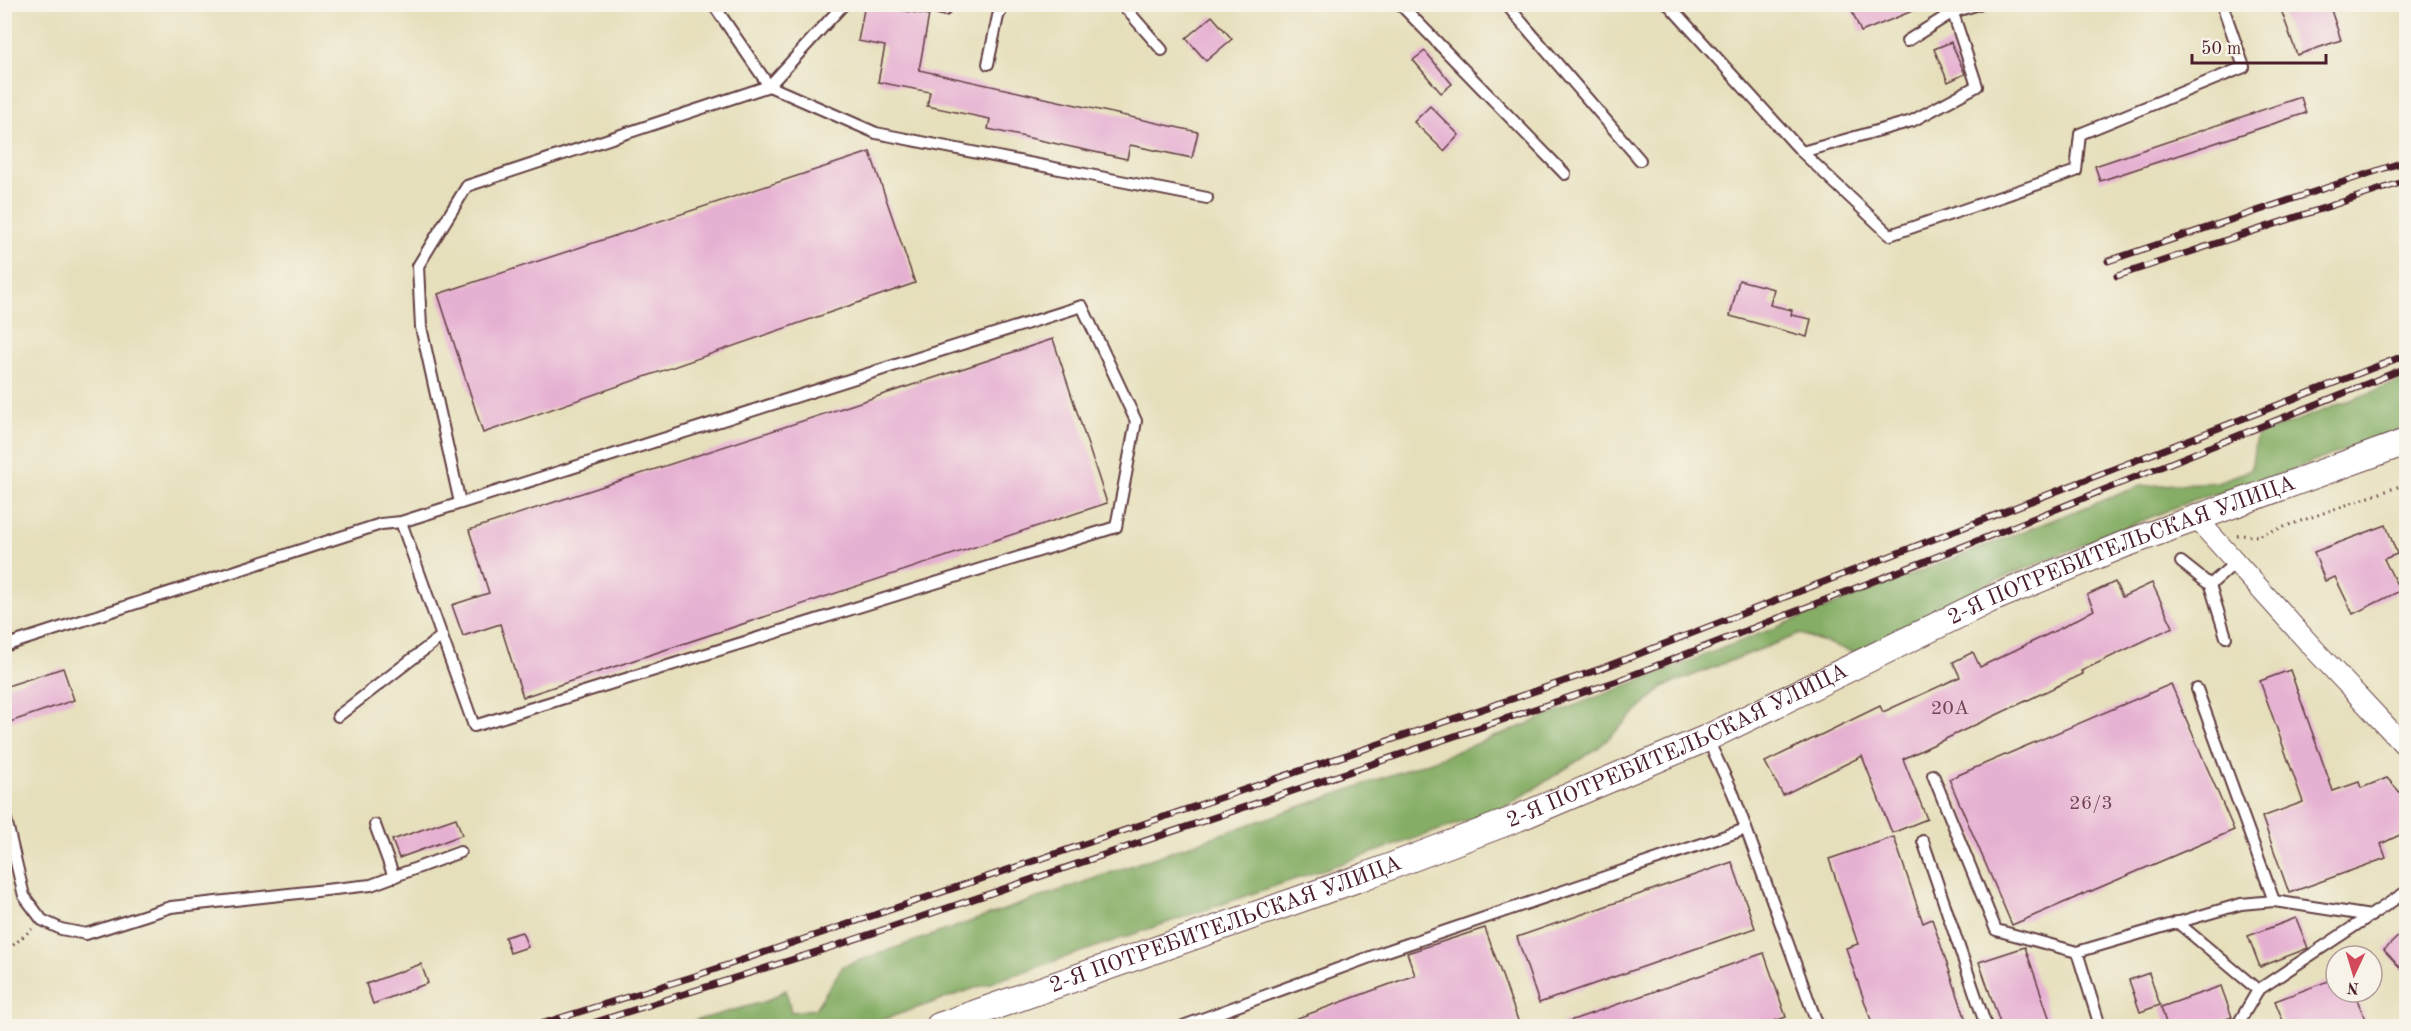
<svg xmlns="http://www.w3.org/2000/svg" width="2411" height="1031" viewBox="0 0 2411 1031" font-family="'Old Standard TT',serif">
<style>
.forest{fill:#85ad65;stroke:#686648;stroke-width:1.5}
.building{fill:#e6b0d2}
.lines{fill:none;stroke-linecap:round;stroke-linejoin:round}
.service-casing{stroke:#613c41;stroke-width:14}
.minor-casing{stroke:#613c41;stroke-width:22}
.tertiary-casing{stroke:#613c41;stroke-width:28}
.path{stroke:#613c41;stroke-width:3;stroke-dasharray:1.5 4.5;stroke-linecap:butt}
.service{stroke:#fff;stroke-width:10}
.minor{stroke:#fff;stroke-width:20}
.tertiary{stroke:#fff;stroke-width:26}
.rail-casing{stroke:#4a1f2b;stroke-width:7}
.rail{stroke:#f7f3e8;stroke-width:4.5;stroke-dasharray:14;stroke-linecap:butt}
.labels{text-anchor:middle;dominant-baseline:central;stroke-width:4.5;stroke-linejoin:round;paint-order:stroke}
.number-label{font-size:20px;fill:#714355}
.street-label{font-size:22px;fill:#4a1f2b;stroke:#f7f3e8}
</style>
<rect width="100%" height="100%" fill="#f7f3e8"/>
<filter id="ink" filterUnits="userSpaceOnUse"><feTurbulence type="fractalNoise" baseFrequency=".0167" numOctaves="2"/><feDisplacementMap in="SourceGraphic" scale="12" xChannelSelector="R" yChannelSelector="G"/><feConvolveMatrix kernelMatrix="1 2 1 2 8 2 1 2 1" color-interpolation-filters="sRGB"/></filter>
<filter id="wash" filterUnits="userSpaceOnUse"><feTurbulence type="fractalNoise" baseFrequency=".008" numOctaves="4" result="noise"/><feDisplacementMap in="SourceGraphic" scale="24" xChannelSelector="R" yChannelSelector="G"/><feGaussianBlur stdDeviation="1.35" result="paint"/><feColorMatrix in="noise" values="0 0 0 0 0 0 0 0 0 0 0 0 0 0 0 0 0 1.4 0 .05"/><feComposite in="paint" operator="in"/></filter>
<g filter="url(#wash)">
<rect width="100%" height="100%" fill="#e6dfbb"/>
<polygon class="forest" points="2406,379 2406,427 2257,483 2193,500 1990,583 1856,653 1800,634 1663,687 1598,748 1504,808 864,1026 676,1026 767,1001 786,990 791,1012 815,1009 843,966 1437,759 2140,486 2217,482 2251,470 2256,436"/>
<g id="blocks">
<g class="building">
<polygon points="865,4 929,15 919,70 1198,132 1192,158 1130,145 1127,159 988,129 990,119 927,106 930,92 878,82 885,46 858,41"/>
<polygon points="1849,4 1927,4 1927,5 1861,32"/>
<polygon points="2279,4 2329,4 2341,40 2297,55"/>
<polygon points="1212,16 1232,39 1206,61 1186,38"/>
<polygon points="1951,42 1965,74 1948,82 1934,49"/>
<polygon points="1425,51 1452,84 1441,93 1413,60"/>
<polygon points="2301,97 2306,113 2100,181 2095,166"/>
<polygon points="1430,106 1459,135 1444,151 1414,122"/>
<polygon points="870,152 915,283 483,433 438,294"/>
<polygon points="1739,280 1774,289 1770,305 1792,310 1791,315 1811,319 1807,337 1730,316"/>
<polygon points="1053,339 1107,503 523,697 500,624 463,636 452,605 489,593 469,530"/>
<polygon points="2386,525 2397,554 2384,559 2400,591 2353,614 2335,577 2325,581 2314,552"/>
<polygon points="2115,582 2122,597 2152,583 2173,627 2081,671 2083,674 1903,759 1927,819 1892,833 1862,756 1783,795 1765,762 1880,706 1883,712 1960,677 1953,662 1973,652 1980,667 2063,627 2094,610 2087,595"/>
<polygon points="63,668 74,700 4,724 4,687"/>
<polygon points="2290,670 2333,791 2359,782 2361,788 2387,778 2406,799 2406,832 2381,844 2386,858 2289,893 2262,817 2303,802 2260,681"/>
<polygon points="2171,684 2234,830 2012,925 1949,779"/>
<polygon points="456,818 462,835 399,858 392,840"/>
<polygon points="1894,837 1923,923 1932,919 1968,1026 1873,1026 1846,948 1858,944 1829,859"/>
<polygon points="1732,862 1755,928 1539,1003 1517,937"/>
<polygon points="2296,918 2308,948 2260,967 2248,936"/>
<polygon points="1485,928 1520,1026 1276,1026 1415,975 1407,953"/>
<polygon points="2406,929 2406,974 2384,950"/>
<polygon points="522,932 528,947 510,953 505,937"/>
<polygon points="2025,947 2052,1026 2001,1026 1979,962"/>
<polygon points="1764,953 1786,1017 1760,1026 1561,1026 1561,1024"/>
<polygon points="421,964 428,983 373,1004 366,984"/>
<polygon points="2149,973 2160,1005 2140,1012 2129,980"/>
<polygon points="2336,978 2336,992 2354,992 2365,1019 2347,1026 2285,1026 2275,1001"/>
<polygon points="2221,986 2232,1017 2205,1026 2167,1026 2161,1007"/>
</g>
</g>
</g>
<g filter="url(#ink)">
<use href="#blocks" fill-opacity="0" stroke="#613c41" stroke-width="1.5"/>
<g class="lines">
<defs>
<g id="service">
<polyline points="844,4 769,86 876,133 1207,198"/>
<polyline points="924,4 945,10"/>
<polyline points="1122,4 1162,50"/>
<polyline points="1400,4 1565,174"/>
<polyline points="1506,4 1640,160"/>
<polyline points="1668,4 1802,152 1890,235 2076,171 2080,134 2244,67 2222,4"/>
<polyline points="1907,41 1953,12 1979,4"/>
<polyline points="988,64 998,16 1005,4"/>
<polyline points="1802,152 1912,121 1977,86 1950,4"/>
<polyline points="460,503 421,327 418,266 467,186 769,86 713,4"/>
<polyline points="2181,562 2210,585"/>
<polyline points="2226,637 2210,585 2236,562"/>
<polyline points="4,646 381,524 401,522 1082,306 1136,421 1116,527 474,726 401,522"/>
<polyline points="2197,689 2274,901"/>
<polyline points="338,716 442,636"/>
<polyline points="1707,738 1733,793 1818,1026"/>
<polyline points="1933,775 1996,930 2077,952 2241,904 2274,901 2371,916"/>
<polyline points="4,811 24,896 42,920 61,929 86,934 171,907 371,885 460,852"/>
<polyline points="375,825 394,877"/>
<polyline points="1923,841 1986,1026"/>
<polyline points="2177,922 2258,990"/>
<polyline points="2077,952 2100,1026"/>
<polyline points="1183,1026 1381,953 1746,829"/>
<polyline points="2231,1026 2238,1024 2258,990 2406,892"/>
</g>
<polyline id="minor" points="2196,518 2316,651 2406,747"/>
<g id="tertiary">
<path id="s1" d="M939 1026 1360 878 1518 818 1707 738 1989 600 2125 544 2406 442"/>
</g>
</defs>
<use href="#service" class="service-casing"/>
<use href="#minor" class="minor-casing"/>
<use href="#tertiary" class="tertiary-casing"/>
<g class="path">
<polyline points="2237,535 2258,536 2406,484"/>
<polyline points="4,953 32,929"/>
</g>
<use href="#service" class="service"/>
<use href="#minor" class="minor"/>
<use href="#tertiary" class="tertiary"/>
<defs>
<g id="rail">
<polyline points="2108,261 2406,161"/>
<polyline points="2117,276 2406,181"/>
<polyline points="534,1026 695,976 1600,669 2406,355"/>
<polyline points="583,1026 835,946 1617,681 1987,537 2406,368"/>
</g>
</defs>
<use href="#rail" class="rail-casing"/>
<use href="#rail" class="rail"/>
</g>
</g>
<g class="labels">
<g class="number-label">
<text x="1950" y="709">20А</text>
<text x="2091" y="804">26/3</text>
</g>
<g class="street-label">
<text stroke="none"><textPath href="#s1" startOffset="1276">2-Я ПОТРЕБИТЕЛЬСКАЯ УЛИЦА</textPath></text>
<text stroke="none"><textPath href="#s1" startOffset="790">2-Я ПОТРЕБИТЕЛЬСКАЯ УЛИЦА</textPath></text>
<text stroke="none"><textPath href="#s1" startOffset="304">2-Я ПОТРЕБИТЕЛЬСКАЯ УЛИЦА</textPath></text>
</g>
</g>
<rect width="2411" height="1031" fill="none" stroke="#f7f3e8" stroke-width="24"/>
<g transform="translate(2354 974) rotate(184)"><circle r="28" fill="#f7f3e8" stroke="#b29e9c" stroke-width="1.5"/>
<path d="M0-4.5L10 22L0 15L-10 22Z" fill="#d1495b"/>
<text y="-9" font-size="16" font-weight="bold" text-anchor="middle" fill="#4a1f2b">N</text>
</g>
<path d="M2192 54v9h134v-9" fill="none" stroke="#4a1f2b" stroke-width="3"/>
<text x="2201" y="54" font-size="18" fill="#4a1f2b" stroke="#f7f3e8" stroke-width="4.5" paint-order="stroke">50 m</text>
</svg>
